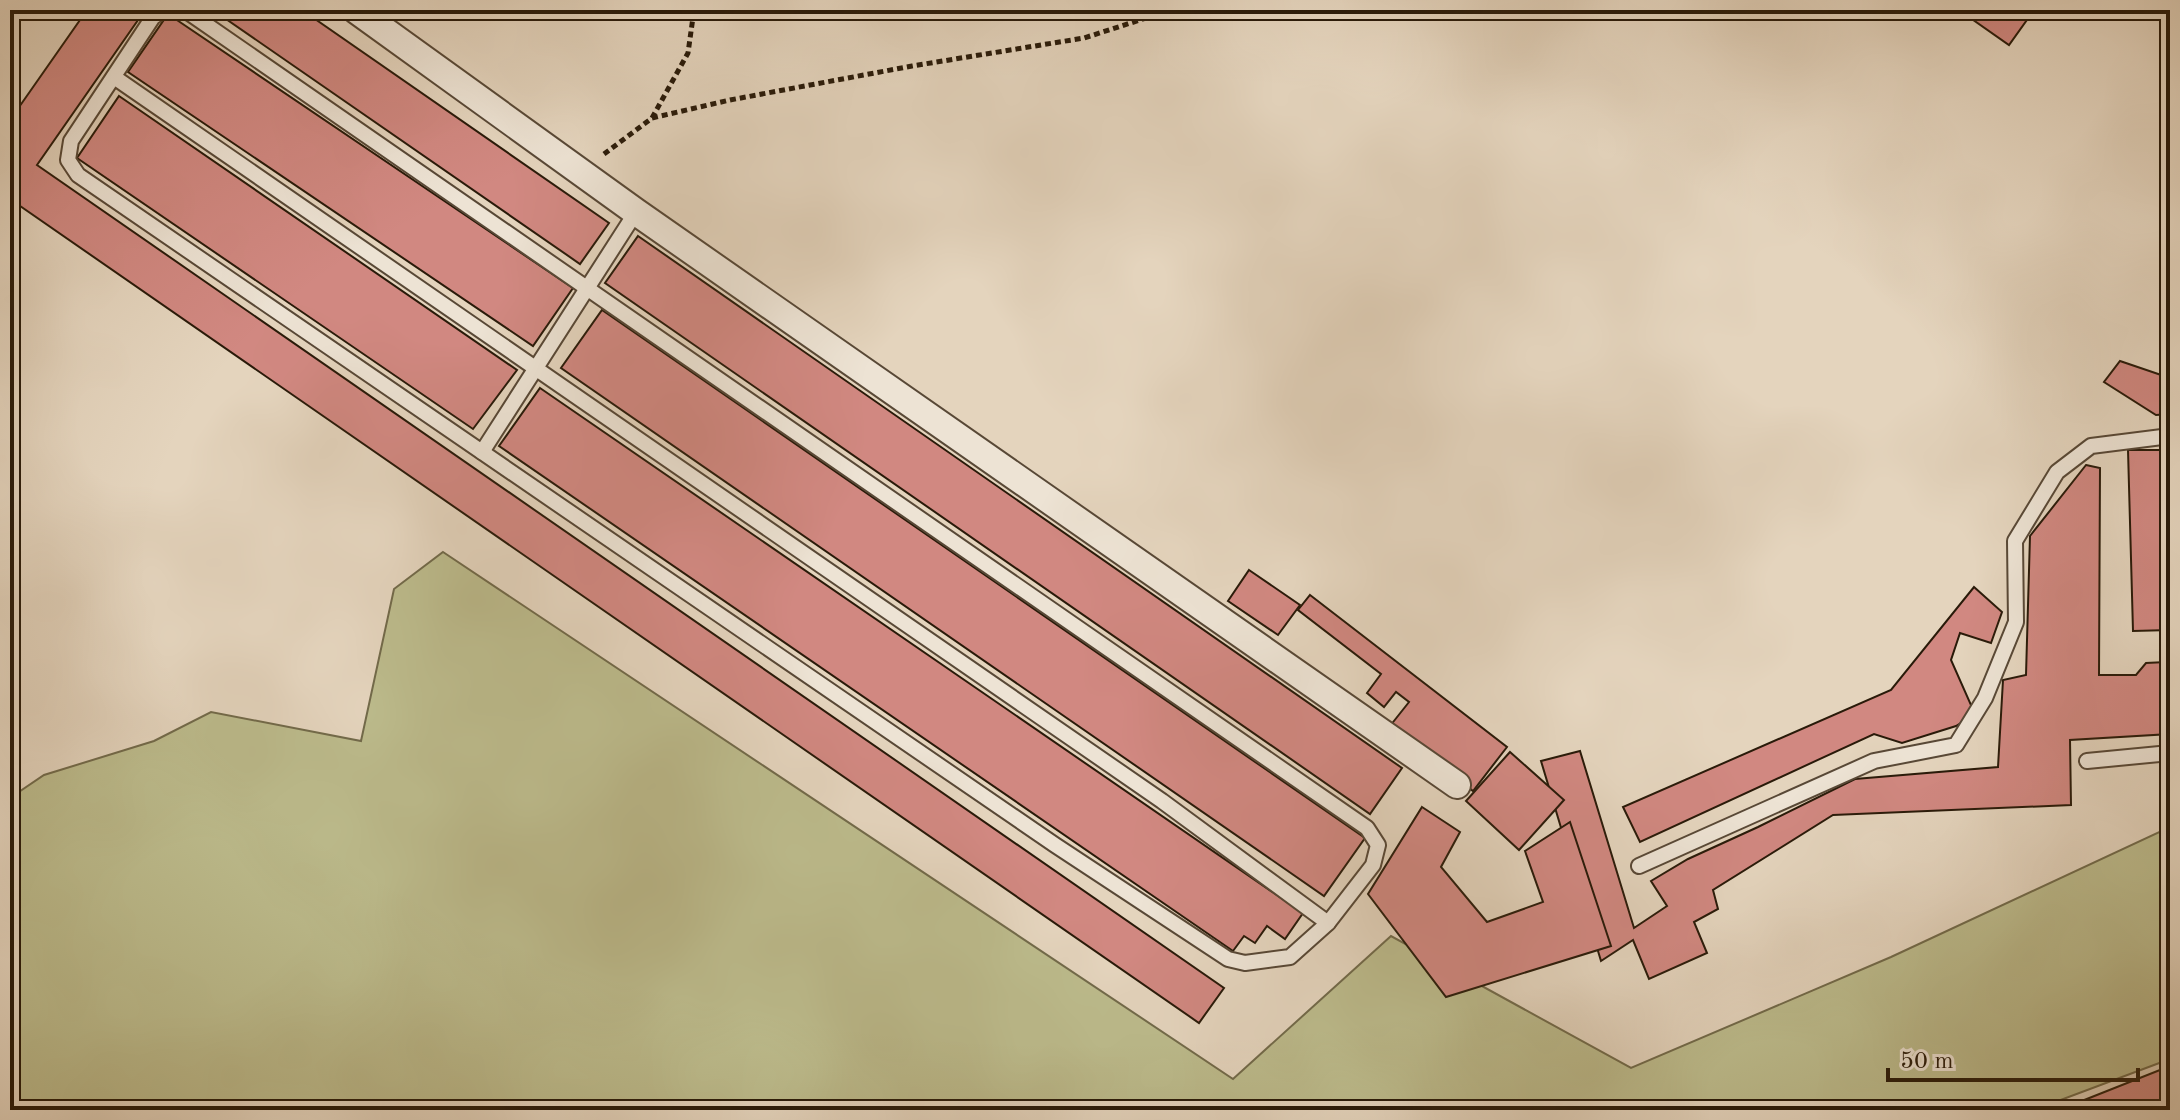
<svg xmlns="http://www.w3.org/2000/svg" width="2180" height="1120" viewBox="0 0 2180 1120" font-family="'Old Standard TT',serif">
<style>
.green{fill:#bcbb8c;stroke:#726a4a;stroke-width:2}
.building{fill:#d18881;stroke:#291a09;stroke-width:2}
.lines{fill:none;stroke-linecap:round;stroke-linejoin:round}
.lane-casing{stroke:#584836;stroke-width:18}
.street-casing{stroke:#584836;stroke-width:30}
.path{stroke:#291a09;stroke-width:5;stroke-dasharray:6 4;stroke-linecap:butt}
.lane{stroke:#ede3d4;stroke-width:14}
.street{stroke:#ede3d4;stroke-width:26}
</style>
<rect width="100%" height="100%" fill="#e4d4bd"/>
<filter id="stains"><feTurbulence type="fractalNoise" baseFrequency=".0025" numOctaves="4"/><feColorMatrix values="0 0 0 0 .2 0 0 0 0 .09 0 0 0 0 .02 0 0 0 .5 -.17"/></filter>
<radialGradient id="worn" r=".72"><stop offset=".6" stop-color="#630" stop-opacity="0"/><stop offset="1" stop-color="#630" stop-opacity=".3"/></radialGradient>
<polygon class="green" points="443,552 1233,1079 1391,936 1631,1068 1891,957 2170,827 2170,1059 2034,1110 10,1110 10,798 44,775 154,741 211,712 361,741 394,589"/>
<g class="building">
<polygon points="87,10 145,10 37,165 1224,988 1199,1023 10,199 10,120"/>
<polygon points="213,10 302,10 609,223 580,264"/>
<polygon points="1959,10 2034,10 2009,45"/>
<polygon points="168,14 573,288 533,346 128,72"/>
<polygon points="119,96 517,370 473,429 77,158"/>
<polygon points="638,236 1402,768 1370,814 605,283"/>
<polygon points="602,310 1365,838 1324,896 561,368"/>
<polygon points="2120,361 2170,378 2170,414 2156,415 2104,382"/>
<polygon points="540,388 1303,913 1285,939 1267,926 1255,943 1244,936 1233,951 499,446"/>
<polygon points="2128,450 2170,450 2170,630 2133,631"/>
<polygon points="2086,465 2100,468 2099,675 2136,675 2146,663 2166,662 2170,683 2170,734 2070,740 2071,805 1833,815 1713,890 1718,909 1694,922 1707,953 1649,979 1633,940 1601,961 1541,761 1580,751 1634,928 1667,906 1651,881 1688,859 1758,827 1855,779 1998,767 2003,680 2026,675 2030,536"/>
<polygon points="1249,570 1300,605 1278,635 1228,601"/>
<polygon points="1974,587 2002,612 1991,643 1960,633 1951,660 1975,714 1956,726 1902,743 1874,734 1640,842 1623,807 1891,690"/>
<polygon points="1310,595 1507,747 1473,791 1390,726 1409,702 1396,692 1384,707 1367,693 1381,674 1298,610"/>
<polygon points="1510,752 1564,800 1519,850 1466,801"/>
<polygon points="1422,807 1460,832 1441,867 1487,922 1543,902 1525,851 1570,822 1611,946 1446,997 1368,894"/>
<polygon points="2170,1066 2170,1110 2059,1110"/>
</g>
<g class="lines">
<defs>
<g id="lane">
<polyline points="164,10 153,17 71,141 68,160 78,175 1055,845 1228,959 1245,963 1290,957 1328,923 1373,865 1378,845 1367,828 185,10"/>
<polyline points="114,77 1162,801 1328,923"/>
<polyline points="482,452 636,212"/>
<polyline points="2087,761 2170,753"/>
<polyline points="1639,866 1874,761 1956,745 1985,698 2016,622 2015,541 2057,472 2091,446 2170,436"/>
</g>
<polyline id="street" points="356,10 636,212 1457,785"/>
</defs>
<use href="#lane" class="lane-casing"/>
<use href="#street" class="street-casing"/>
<g class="path">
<polyline points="652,118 688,53 694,10"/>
<polyline points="604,154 652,118 730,100 912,66 1084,38 1171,10"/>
</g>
<use href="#lane" class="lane"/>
<use href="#street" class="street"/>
</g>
<rect width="2180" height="1120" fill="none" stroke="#e4d4bd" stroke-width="40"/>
<rect x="12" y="12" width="2156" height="1096" fill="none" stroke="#291a09" stroke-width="4"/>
<rect x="20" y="20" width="2140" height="1080" fill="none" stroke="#291a09" stroke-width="2"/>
<path d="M1888 1068v12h250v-12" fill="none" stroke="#291a09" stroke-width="4"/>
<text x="1900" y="1068" font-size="24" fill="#291a09" stroke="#ede3d4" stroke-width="6" paint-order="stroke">50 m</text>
<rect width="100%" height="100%" filter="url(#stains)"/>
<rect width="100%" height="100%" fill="url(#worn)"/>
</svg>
